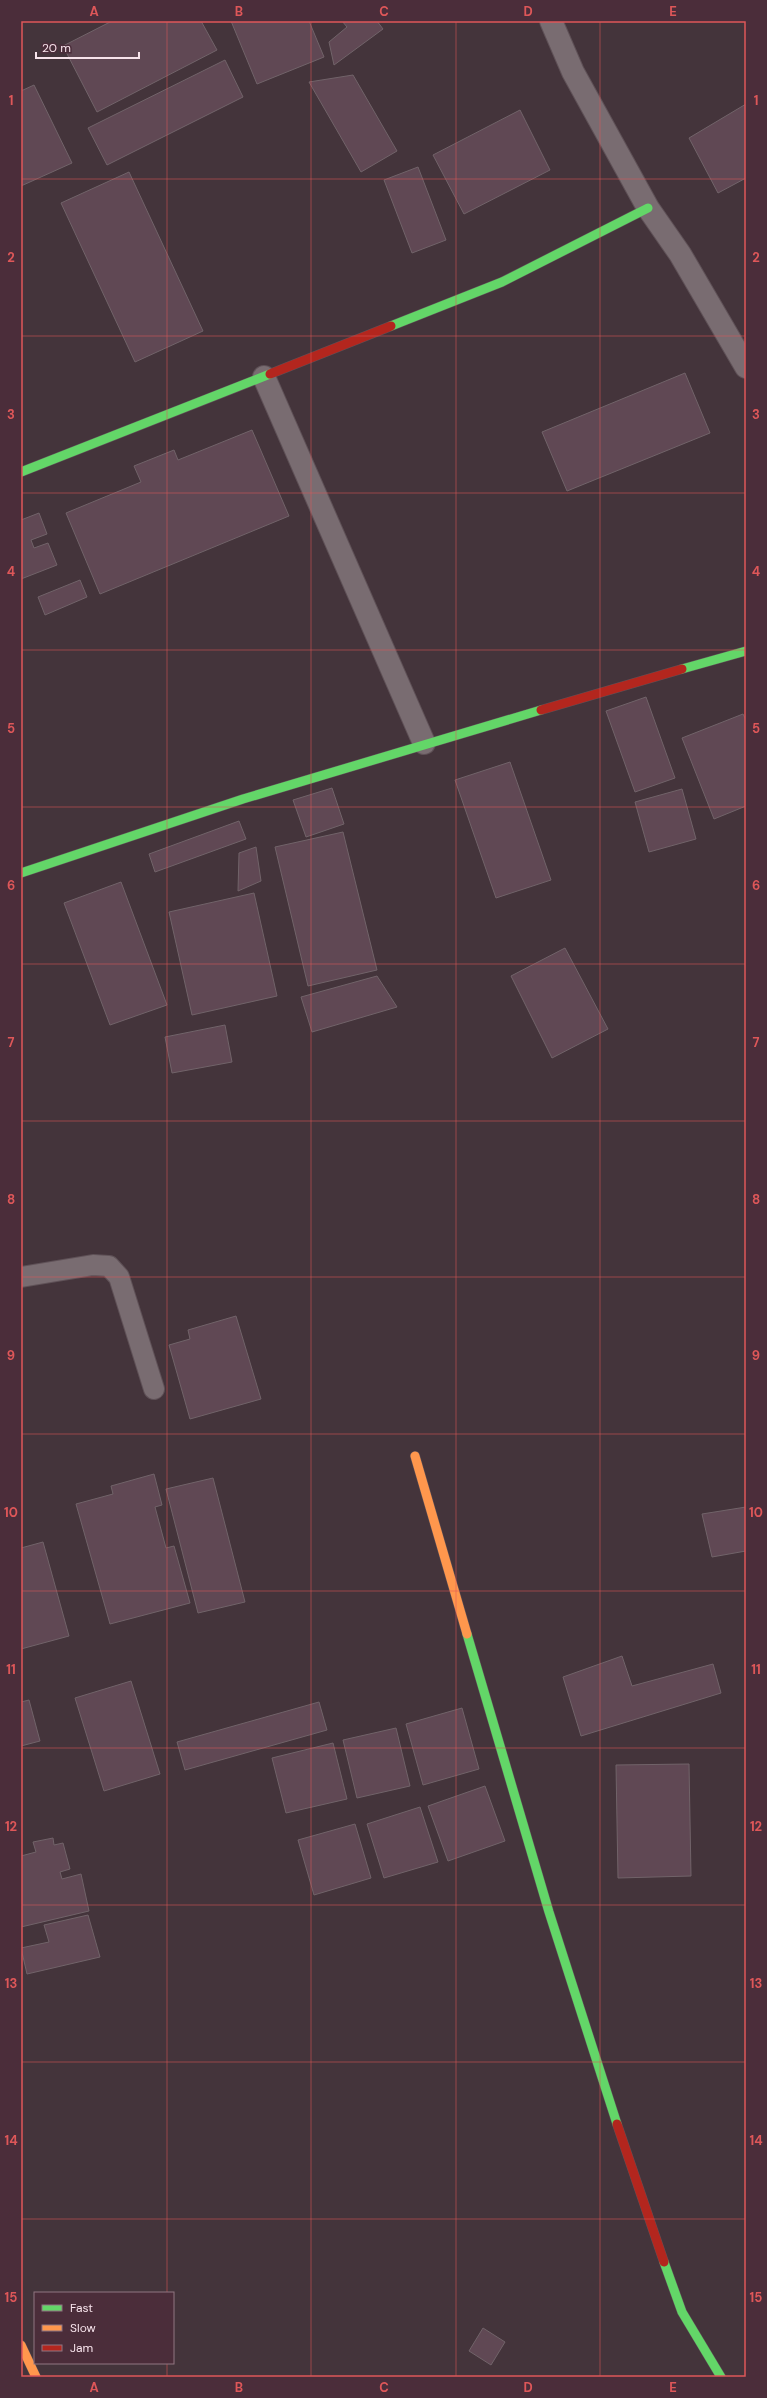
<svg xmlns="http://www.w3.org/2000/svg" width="767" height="2398" viewBox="0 0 767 2398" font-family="'DM Sans',sans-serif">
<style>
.building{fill:#604854;stroke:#716369}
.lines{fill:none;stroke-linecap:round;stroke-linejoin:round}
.lane-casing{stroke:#5f5157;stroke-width:22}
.street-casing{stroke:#5f5157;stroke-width:24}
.fast-casing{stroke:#5f5157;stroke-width:10}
.slow-casing{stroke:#5f5157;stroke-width:10}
.jam-casing{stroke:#5f5157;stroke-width:10}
.lane{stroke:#796c71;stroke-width:20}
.street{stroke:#796c71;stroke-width:22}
.fast{stroke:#63d668;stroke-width:9}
.slow{stroke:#ff974d;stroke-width:9}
.jam{stroke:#b3261e;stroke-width:9}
.grid{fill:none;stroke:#de5759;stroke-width:1;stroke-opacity:0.55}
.neatline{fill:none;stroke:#de5759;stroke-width:1.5}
.grid-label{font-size:13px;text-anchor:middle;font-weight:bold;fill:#de5759}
</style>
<rect width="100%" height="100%" fill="#44343b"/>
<g class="building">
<polygon points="112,21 201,21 217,50 97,112 63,46"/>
<polygon points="231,21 309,21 324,57 257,84"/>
<polygon points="342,21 377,21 383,29 334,65 329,42 347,27"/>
<polygon points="225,60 243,97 107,165 88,128"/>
<polygon points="353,75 397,151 361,172 309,82"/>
<polygon points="34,85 72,163 21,186 21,91"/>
<polygon points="746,104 746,178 718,193 689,138"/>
<polygon points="520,110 550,170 464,214 433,155"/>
<polygon points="418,167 446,240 412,253 384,180"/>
<polygon points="129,172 203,331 135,362 61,203"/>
<polygon points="685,373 710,433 567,491 542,432"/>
<polygon points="252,430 289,516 100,594 66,513 141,482 134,466 174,450 178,460"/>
<polygon points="39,513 47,534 31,540 34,548 48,543 57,565 21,579 21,520"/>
<polygon points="80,580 87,597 45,615 38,597"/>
<polygon points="646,697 675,778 635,792 606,711"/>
<polygon points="743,714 746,720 746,806 714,819 682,738"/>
<polygon points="510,762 551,880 496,898 455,780"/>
<polygon points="332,788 344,824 306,837 293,800"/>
<polygon points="682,789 696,839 649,852 635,802"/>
<polygon points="239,821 246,839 155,872 149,854"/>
<polygon points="343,832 377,970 308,986 275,847"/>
<polygon points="256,847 261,881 238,891 239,853"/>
<polygon points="121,882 167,1005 110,1025 64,903"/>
<polygon points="254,893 277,996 192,1015 169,912"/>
<polygon points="565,948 608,1029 552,1058 511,976"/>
<polygon points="377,976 397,1007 312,1032 301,997"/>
<polygon points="225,1025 232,1062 172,1073 165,1037"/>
<polygon points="236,1316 261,1399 190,1419 169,1345 190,1339 188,1330"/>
<polygon points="154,1474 162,1505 155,1507 166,1548 174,1546 190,1603 110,1624 76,1504 113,1494 111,1486"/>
<polygon points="213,1478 245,1602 198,1613 166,1489"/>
<polygon points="746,1507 746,1551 712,1557 702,1514"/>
<polygon points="43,1542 69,1636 21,1649 21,1548"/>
<polygon points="622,1656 632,1686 713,1664 721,1693 581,1736 563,1677"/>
<polygon points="131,1681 160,1774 104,1791 75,1698"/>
<polygon points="29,1700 40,1741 21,1746 21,1702"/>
<polygon points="319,1702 327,1730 185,1770 177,1742"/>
<polygon points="462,1708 479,1769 423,1785 406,1724"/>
<polygon points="396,1728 410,1786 357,1798 343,1740"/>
<polygon points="333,1743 347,1799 286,1813 272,1758"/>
<polygon points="689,1764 691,1876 618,1878 616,1765"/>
<polygon points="485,1786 505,1841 448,1861 428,1806"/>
<polygon points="420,1807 438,1862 384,1878 367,1824"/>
<polygon points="355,1824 371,1878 314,1895 298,1840"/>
<polygon points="53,1838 54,1845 63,1843 70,1869 60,1872 62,1879 81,1874 89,1911 21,1927 21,1856 36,1852 33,1842"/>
<polygon points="88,1915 100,1957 27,1974 21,1948 49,1942 44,1925"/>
<polygon points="483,2328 505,2342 491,2365 469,2351"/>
</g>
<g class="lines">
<defs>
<polyline id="lane" points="21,1277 93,1265 109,1266 119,1277 154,1389"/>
<g id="street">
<polyline points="551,21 573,72 648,208 680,254 746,367"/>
<polyline points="264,377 424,743"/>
</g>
<g id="fast">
<polyline points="391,326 502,282 648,208"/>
<polyline points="21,472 270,374"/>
<polyline points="682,669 746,651"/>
<polyline points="21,873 243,799 541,710"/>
<polyline points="467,1634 549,1912 617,2124"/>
<polyline points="664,2262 682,2312 721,2377"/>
</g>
<g id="slow">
<polyline points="415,1456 467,1634"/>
<polyline points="21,2345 36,2377"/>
</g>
<g id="jam">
<polyline points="270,374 391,326"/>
<polyline points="541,710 682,669"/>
<polyline points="617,2124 664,2262"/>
</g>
</defs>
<use href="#lane" class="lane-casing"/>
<use href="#street" class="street-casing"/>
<use href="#fast" class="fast-casing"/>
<use href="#slow" class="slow-casing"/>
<use href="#jam" class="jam-casing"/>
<use href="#lane" class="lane"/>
<use href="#street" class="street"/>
<use href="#fast" class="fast"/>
<use href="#slow" class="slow"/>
<use href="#jam" class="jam"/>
</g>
<path class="grid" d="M167 21V2293M311 21V2377M456 21V2377M600 21V2377M21 179H746M21 336H746M21 493H746M21 650H746M21 807H746M21 964H746M21 1121H746M21 1277H746M21 1434H746M21 1591H746M21 1748H746M21 1905H746M21 2062H746M21 2219H746M167 2363V2377"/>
<rect width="767" height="2398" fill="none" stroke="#4b2d3a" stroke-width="44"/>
<rect x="34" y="2292" width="140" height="72" fill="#4b2d3a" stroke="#907681"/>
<rect x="42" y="2305" width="20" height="6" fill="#63d668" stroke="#907681"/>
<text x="70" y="2312" font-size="12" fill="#f7e3eb">Fast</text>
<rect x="42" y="2325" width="20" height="6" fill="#ff974d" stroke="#907681"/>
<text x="70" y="2332" font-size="12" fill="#f7e3eb">Slow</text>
<rect x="42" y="2345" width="20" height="6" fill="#b3261e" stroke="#907681"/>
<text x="70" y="2352" font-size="12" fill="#f7e3eb">Jam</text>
<path d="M36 52v6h103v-6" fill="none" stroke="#f7e3eb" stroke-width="2"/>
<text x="42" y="52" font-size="12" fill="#f7e3eb" stroke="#4b2d3a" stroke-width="3" paint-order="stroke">20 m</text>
<rect x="22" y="22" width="723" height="2354" class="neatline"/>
<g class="grid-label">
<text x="94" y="16">A</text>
<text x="239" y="16">B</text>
<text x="384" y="16">C</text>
<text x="528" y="16">D</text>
<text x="673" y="16">E</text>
<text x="11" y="105">1</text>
<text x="756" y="105">1</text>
<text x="11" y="262">2</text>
<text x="756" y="262">2</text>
<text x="11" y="419">3</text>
<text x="756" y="419">3</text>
<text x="11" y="576">4</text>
<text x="756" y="576">4</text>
<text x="11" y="733">5</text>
<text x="756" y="733">5</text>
<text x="11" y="890">6</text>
<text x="756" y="890">6</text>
<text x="11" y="1047">7</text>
<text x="756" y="1047">7</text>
<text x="11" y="1204">8</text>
<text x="756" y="1204">8</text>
<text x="11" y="1360">9</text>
<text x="756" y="1360">9</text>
<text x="11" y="1517">10</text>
<text x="756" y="1517">10</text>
<text x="11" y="1674">11</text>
<text x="756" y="1674">11</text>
<text x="11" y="1831">12</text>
<text x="756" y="1831">12</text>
<text x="11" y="1988">13</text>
<text x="756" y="1988">13</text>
<text x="11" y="2145">14</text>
<text x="756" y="2145">14</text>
<text x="11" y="2302">15</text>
<text x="756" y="2302">15</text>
<text x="94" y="2392">A</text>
<text x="239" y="2392">B</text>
<text x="384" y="2392">C</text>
<text x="528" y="2392">D</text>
<text x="673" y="2392">E</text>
</g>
</svg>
